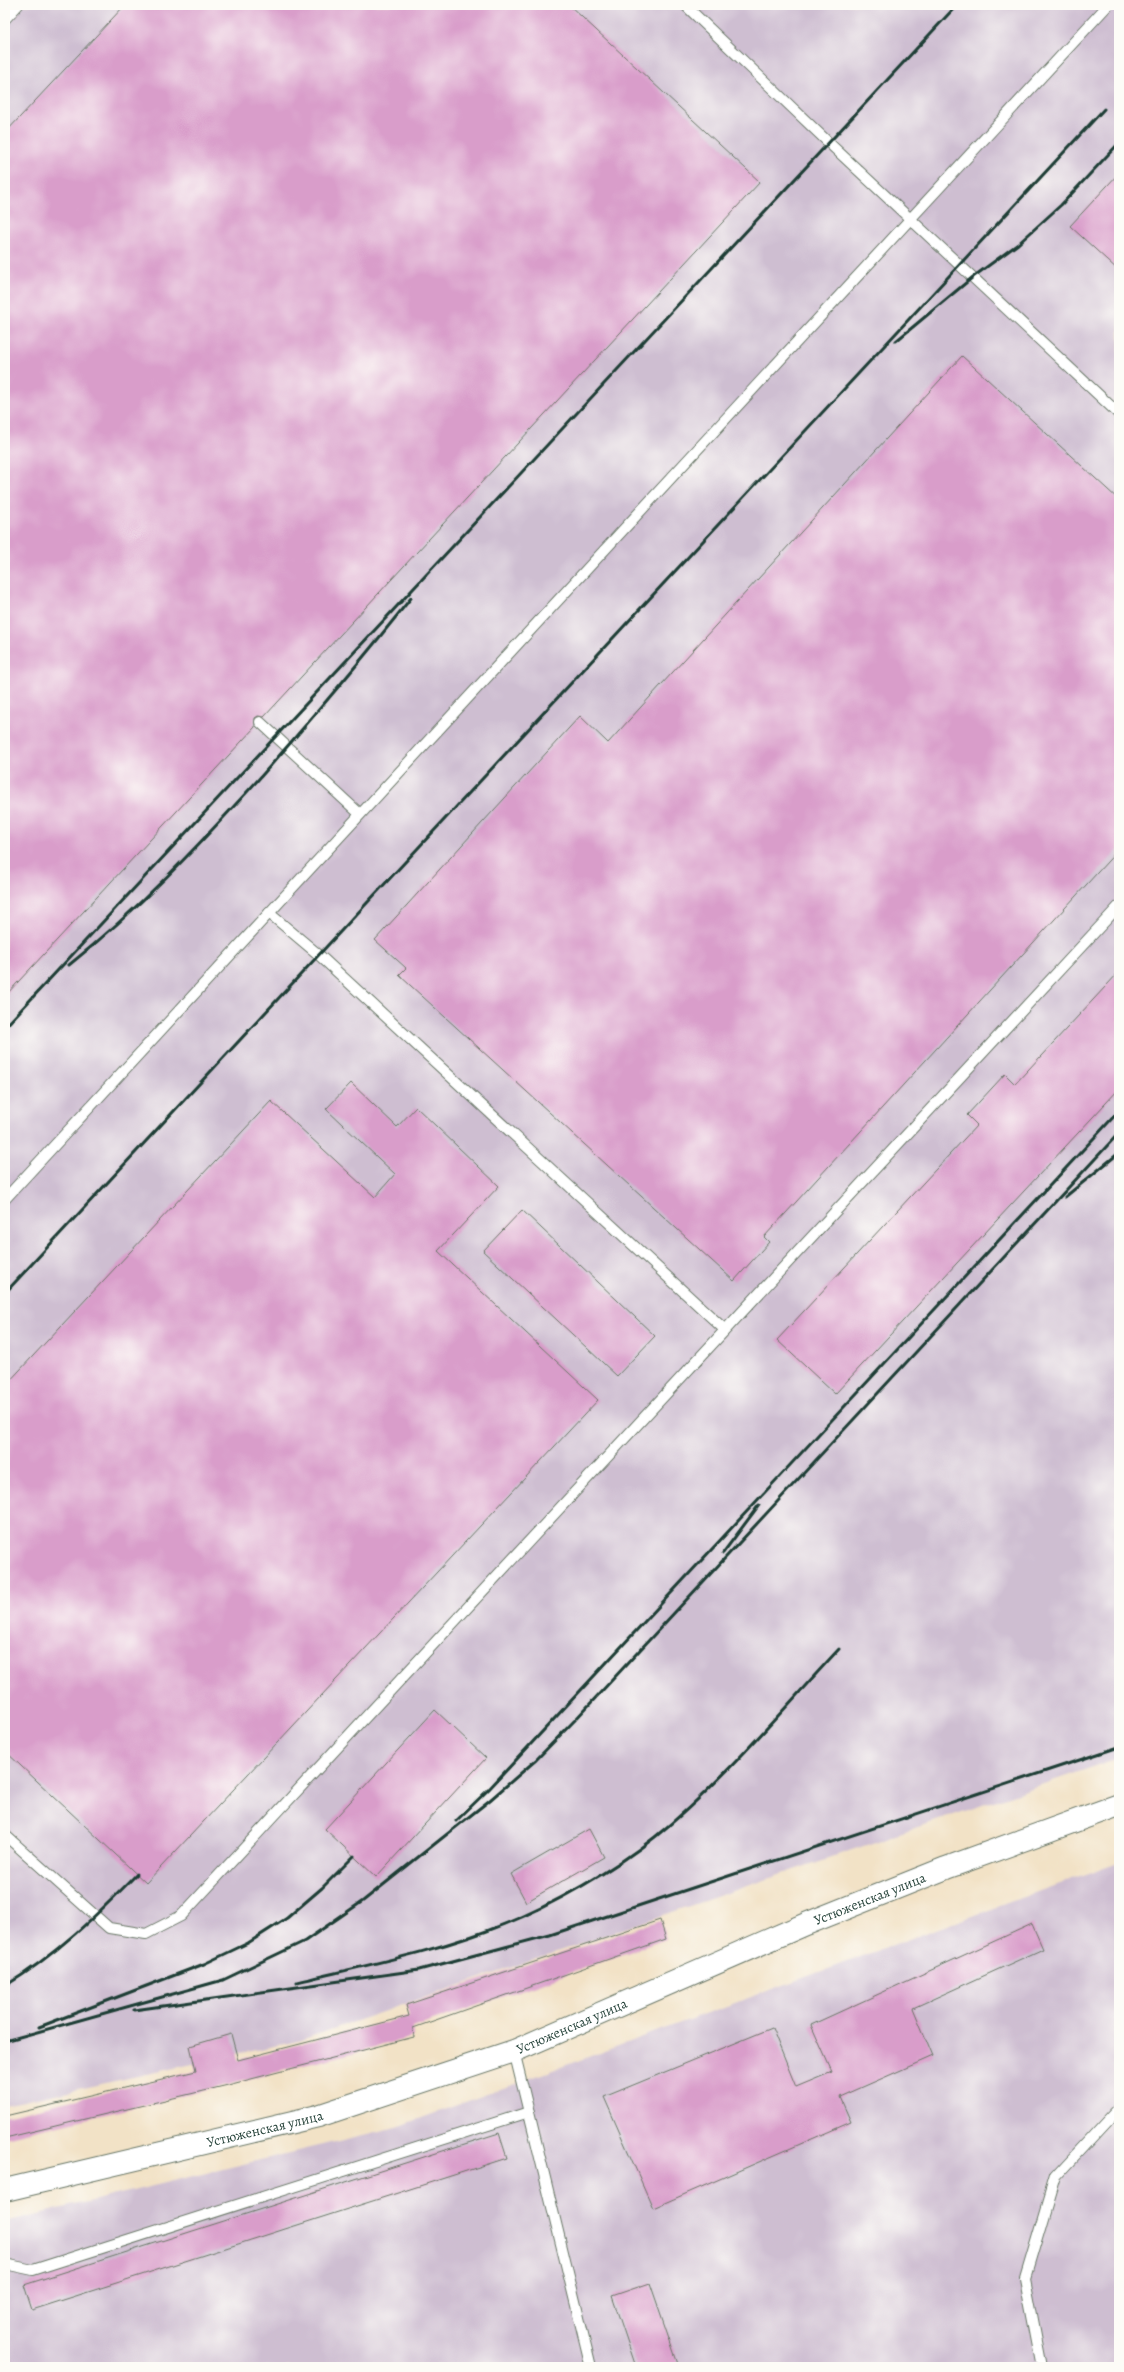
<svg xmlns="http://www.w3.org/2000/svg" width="1124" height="2372" viewBox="0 0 1124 2372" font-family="Alegreya,serif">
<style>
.industrial{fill:#cebed1}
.building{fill:#d99dca}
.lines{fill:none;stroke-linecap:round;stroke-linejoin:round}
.lane-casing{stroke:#697767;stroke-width:12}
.secondary-casing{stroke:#697767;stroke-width:24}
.lane{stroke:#fff;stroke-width:10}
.secondary{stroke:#fff;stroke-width:22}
.rail{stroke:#1f3d34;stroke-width:3}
.labels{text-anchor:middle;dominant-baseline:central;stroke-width:3;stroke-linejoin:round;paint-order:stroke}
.street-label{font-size:14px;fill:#1f3d34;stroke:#fdfcf7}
</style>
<rect width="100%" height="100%" fill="#fdfcf7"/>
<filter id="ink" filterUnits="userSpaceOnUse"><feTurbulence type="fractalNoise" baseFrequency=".025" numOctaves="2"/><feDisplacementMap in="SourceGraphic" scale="8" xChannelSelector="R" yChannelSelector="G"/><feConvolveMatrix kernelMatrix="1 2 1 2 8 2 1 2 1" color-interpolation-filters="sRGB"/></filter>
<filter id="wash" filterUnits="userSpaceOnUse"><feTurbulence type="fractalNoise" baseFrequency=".012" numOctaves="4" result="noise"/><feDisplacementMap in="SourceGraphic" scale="16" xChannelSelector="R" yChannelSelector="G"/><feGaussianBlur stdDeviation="0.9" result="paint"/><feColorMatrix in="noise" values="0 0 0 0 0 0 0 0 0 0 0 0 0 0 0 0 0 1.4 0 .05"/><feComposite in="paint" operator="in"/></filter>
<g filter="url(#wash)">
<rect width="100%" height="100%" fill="#f2e2c6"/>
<g class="industrial">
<polygon points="5,5 1119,5 1119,1758 298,2041 5,2105"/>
<polygon points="1119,1862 1119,2367 5,2367 5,2222 400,2126"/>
</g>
<g id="blocks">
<g class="building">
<polygon points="125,5 569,5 760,182 264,717 258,716 255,718 255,727 5,996 5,133"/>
<polygon points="1119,173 1119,271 1070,226"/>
<polygon points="962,356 1119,500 1119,849 764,1237 769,1242 734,1281 399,975 406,968 375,940 580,716 608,743"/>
<polygon points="1119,972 1119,1089 835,1394 777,1340 977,1125 967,1115 1005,1074 1015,1084"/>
<polygon points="351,1083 397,1127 416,1107 499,1186 438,1251 598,1400 146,1883 5,1751 5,1386 271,1101 375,1197 395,1174 326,1109"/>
<polygon points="522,1210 655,1336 617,1376 483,1251"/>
<polygon points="435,1710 486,1758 376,1877 325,1829"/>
<polygon points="589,1829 604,1857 526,1902 511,1874"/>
<polygon points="660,1920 666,1939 413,2028 414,2037 224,2086 5,2138 5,2116 196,2071 190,2046 231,2034 238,2060 409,2016 406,2005"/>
<polygon points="1032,1924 1043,1949 913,2008 933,2056 840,2097 851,2122 653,2208 604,2097 772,2028 796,2087 832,2072 811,2025"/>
<polygon points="499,2133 507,2158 32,2310 24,2285"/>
<polygon points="650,2283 679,2367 636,2367 612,2296"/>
</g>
</g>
</g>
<g filter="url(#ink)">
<use href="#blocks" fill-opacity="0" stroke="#697767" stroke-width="1"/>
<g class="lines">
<defs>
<g id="lane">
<polyline points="685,5 829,143 1119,414"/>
<polyline points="5,19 18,5"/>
<polyline points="260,722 360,814"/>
<polyline points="269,913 319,955 724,1329"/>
<polyline points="5,1199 1108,5"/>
<polyline points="5,1835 109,1928 146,1934 181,1916 1119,906"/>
<polyline points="514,2051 591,2367"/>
<polyline points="5,2264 33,2270 529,2112"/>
<polyline points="1042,2367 1025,2278 1055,2177 1119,2108"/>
</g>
<g id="secondary">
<path id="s1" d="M5 2190 318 2116 514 2051 806 1924 946 1868 1119 1805"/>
</g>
</defs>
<use href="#lane" class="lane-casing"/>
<use href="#secondary" class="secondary-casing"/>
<use href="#lane" class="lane"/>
<use href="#secondary" class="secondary"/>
<g class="rail">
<polyline points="896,341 973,277 1018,244 1061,205 1119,143"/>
<path d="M69 965C138 910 198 846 257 781 310 721 361 661 411 598"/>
<polyline points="5,1027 957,5"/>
<polyline points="1065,1197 1119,1153"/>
<polyline points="5,1293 1104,109"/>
<polyline points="723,1553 759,1505"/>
<polyline points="456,1821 489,1789 1119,1111"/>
<path d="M297 1982C366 1965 439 1951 505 1924 553 1905 615 1869 655 1837 721 1784 781 1711 839 1649"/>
<path d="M5 1986C56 1955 96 1916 137 1874"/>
<polyline points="134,2010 419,1970 550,1935 1119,1747"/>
<polyline points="39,2027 204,1964 248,1943 287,1918 322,1888 354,1856"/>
<polyline points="5,2041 223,1980 305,1941 363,1901 490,1800 536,1760 575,1720 1119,1133"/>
</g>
</g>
</g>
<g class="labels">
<g class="street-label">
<text stroke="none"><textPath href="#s1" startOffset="915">Устюженская улица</textPath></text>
<text stroke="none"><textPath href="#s1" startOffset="591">Устюженская улица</textPath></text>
<text stroke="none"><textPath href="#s1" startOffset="267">Устюженская улица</textPath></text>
</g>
</g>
<rect width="1124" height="2372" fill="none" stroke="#fdfcf7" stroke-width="20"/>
</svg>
